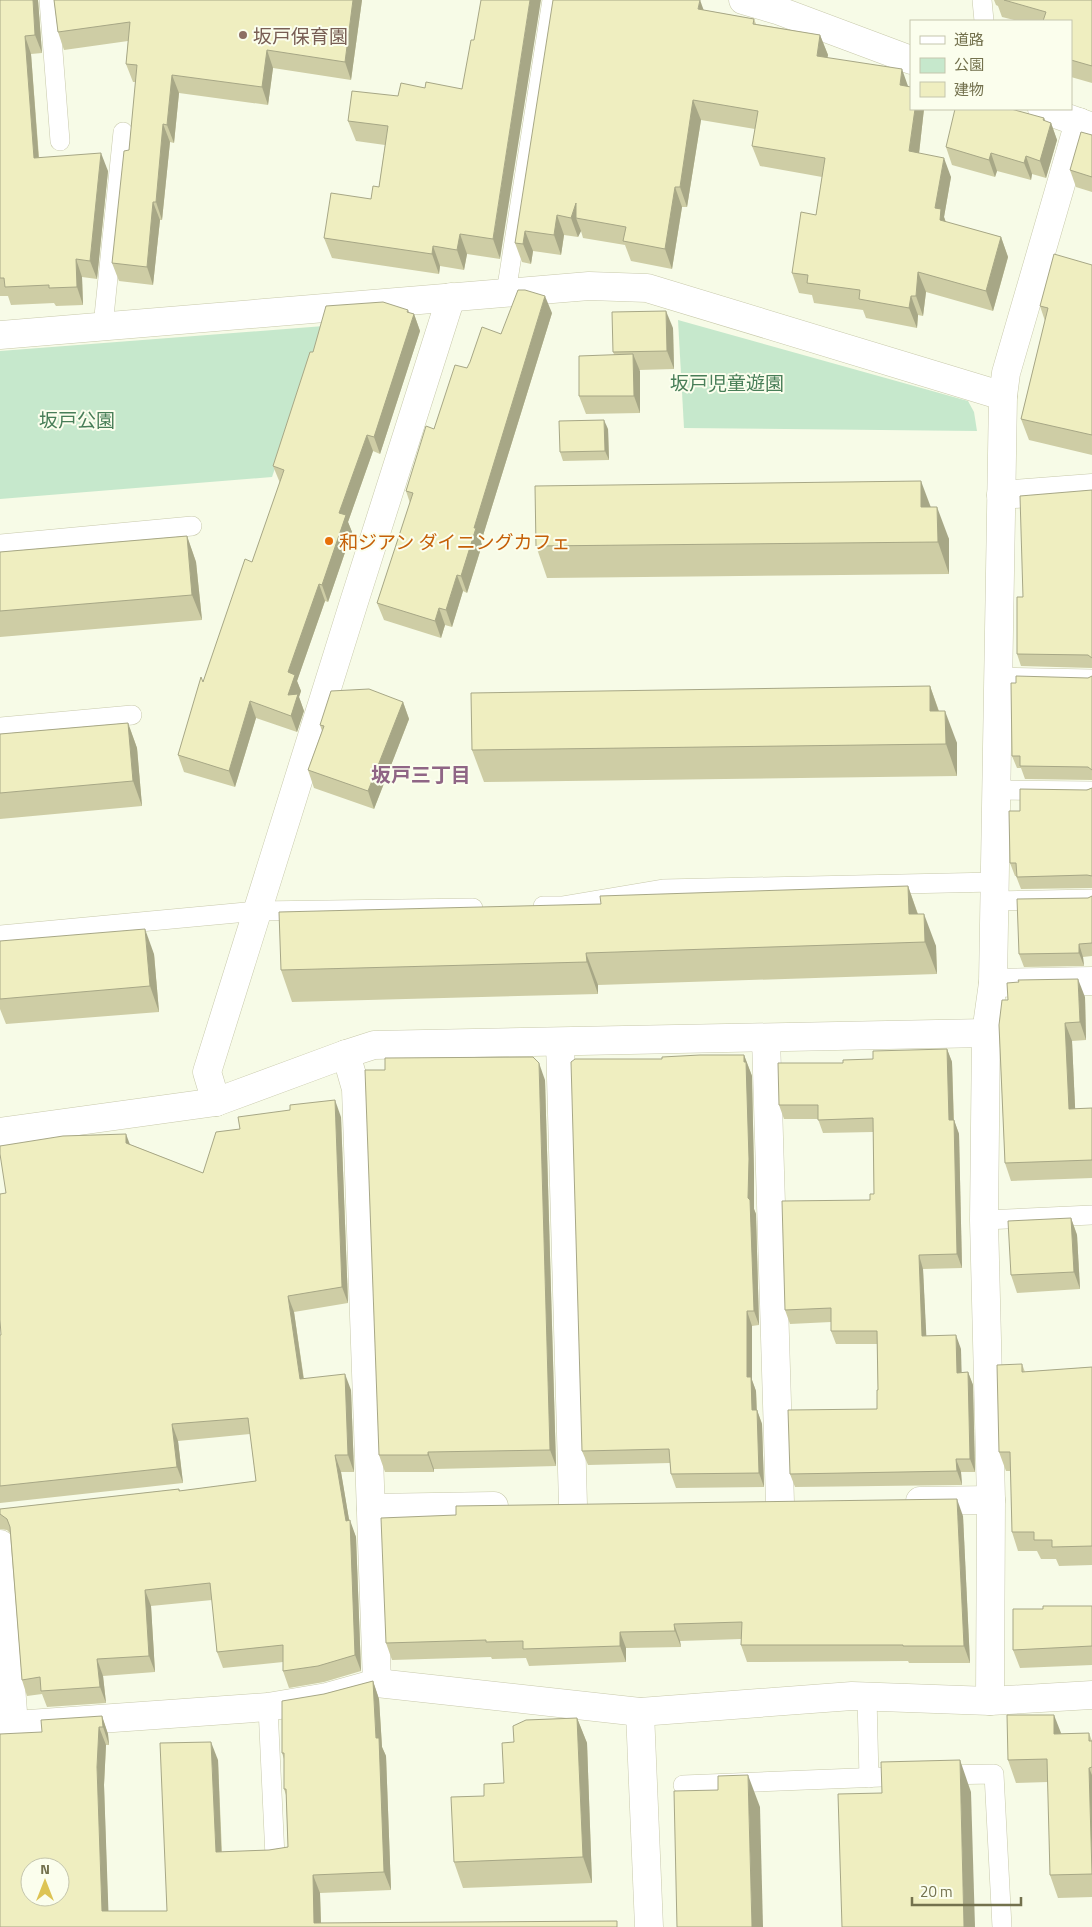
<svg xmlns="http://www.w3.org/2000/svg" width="1092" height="1927" viewBox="0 0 1092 1927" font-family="'Titillium Web','Noto Sans JP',sans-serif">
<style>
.green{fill:#c6e8cc}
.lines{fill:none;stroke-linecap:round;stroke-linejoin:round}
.service-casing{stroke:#c8c9ab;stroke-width:20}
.minor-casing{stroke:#c8c9ab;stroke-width:29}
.tertiary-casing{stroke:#c8c9ab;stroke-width:29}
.service{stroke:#fff;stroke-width:19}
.minor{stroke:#fff;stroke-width:28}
.tertiary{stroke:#fff;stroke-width:28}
.wall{fill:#cecda5}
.shaded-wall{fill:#a7a786}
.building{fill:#efeec0;stroke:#a7a786;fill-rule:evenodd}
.education-dot{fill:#8d6e63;stroke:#fbfeed;stroke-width:2}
.food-dot{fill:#e8710a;stroke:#fbfeed;stroke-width:2}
.labels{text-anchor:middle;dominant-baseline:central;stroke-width:4;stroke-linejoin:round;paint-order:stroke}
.education-label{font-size:19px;fill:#785e54;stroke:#fbfeed;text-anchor:start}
.park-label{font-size:19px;fill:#487e58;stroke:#fbfeed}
.food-label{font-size:19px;fill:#c56008;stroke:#fbfeed;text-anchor:start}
.neighbourhood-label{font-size:20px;font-weight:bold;fill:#8f6585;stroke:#fbfeed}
</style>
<rect width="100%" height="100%" fill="#f7fbe7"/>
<g class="green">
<polygon points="678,320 968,401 974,412 977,431 684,428"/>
<polygon points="324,326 272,477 0,499 0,351"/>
</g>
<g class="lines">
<defs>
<g id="service">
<polyline points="49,0 60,141"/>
<polyline points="982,0 984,21"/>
<polyline points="506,293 552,0"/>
<polyline points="103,326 123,132"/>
<polyline points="0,544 192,526"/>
<polyline points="998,677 1092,679"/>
<polyline points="0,727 132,715"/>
<polyline points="996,790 1092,791"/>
<polyline points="994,901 1092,899"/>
<polyline points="543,906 562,906 663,889 995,882"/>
<polyline points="0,935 257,911 473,908"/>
<polyline points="984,1220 1092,1215"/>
<polyline points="867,1697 869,1778"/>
<polyline points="268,1707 275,1857"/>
<polyline points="939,1775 994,1774 1002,1927"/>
<polyline points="683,1785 907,1776"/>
</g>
<g id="minor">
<polyline points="0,335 589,286 647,288 1003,396"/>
<polyline points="1001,495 1092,488"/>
<polyline points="993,983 1092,981"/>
<polyline points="766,1038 780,1503"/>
<polyline points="560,1042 573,1505"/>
<polyline points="346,1054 356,1089 377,1683"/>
<polyline points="216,1102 207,1072 354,602 451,297"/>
<polyline points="0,1132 216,1102 346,1054 374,1045 986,1033"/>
<polyline points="920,1501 991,1500"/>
<polyline points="371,1508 494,1506"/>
<polyline points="0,1544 14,1725"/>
<polyline points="990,1701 991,1500 984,1220 986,1033 993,983 1003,396 1006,373 1079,122"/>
<polyline points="640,1712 649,1927"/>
<polyline points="0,1726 268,1707 327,1697 377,1683 640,1712 852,1696 990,1701 1092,1695"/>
</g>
<g id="tertiary">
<polyline points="743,0 777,10 911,60"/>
<polyline points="1042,109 1092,127"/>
</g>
</defs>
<use href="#service" class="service-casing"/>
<use href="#minor" class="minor-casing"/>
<use href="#tertiary" class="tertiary-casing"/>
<use href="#service" class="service"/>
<use href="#minor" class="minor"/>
<use href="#tertiary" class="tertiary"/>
</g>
<g class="wall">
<polygon points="0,0 38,0 42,53 31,54 39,157 108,171 97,279 82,277 83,305 56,306 54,303 11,305 8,296 0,296"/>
<polygon points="54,0 362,0 351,80 273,68 268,105 179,93 174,143 170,142 162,220 160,220 153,285 119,281 112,263 129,150 136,82 133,82 126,64 128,41 64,50 58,32"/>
<polygon points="994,0 1092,0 1092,83 1071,77 1071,21 1018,21 1002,17 998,6 996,5"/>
<polygon points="704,10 754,19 756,24 820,35 828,55 827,57 911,109 924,109 919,153 951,177 944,217 946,222 1001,237 1008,257 993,311 926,292 923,316 918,315 917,328 866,318 863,310 814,303 812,295 799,293 792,273 816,215 822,177 760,166 752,146 755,129 701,120 687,207 682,207 672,269 631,261 625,245 583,238 581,231 578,237 564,235 561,255 533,251 531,264 522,262 515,243"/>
<polygon points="425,88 462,89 500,259 467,254 464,270 440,266 439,274 332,258 324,238 371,199 379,187 385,145 356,141 348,121 398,96"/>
<polygon points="1044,118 1045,121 1051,123 1057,140 1046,178 1032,174 1031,180 997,171 995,177 952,165 946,147"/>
<polygon points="1092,135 1092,192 1076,187 1070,170"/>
<polygon points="1092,265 1092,455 1029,440 1021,419 1045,321 1040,306"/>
<polygon points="409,313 414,314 420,331 380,454 373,451 348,522 352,532 328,602 325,601 297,681 301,691 299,697 304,711 297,732 256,718 235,787 184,772 178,755 203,682 252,562 280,483 273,466 313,352"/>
<polygon points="552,313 481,542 482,545 467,593 463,591 452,627 445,625 441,638 384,620 377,603 410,503 406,491 434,429 467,368 501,334"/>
<polygon points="673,328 674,369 639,370 640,413 586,414 579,396 614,354 613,352"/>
<polygon points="608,429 609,460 563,461 560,452"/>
<polygon points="1092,490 1092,668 1021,666 1017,654 1023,597"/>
<polygon points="930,507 949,539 949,574 547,578 536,546"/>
<polygon points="187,536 196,562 202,620 0,637 0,552"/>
<polygon points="1092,676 1092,780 1025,779 1021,768 1017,768 1012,756 1088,678"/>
<polygon points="930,686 939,711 957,743 957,776 484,782 472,750"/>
<polygon points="403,702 409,719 374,809 314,788 308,770 322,731 320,725"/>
<polygon points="128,723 137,748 142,806 0,819 0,734"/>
<polygon points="1092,788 1092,888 1021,889 1016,876 1015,876 1010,863 1020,811"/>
<polygon points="908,886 918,914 936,946 937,974 598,985 598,994 292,1002 281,970 601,904"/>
<polygon points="1092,896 1092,956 1083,957 1084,966 1024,967 1019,954 1088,898"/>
<polygon points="0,941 154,954 159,1012 6,1024 0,1009"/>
<polygon points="1085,997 1086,1040 1072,1041 1075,1109 1092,1108 1092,1178 1011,1181 1005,1163 999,1025"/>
<polygon points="947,1049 952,1062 954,1120 959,1134 962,1268 923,1269 926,1336 961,1349 961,1372 968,1372 973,1385 975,1472 961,1472 962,1485 795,1487 790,1474 877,1409 878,1390 877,1344 836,1344 831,1331 831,1322 790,1324 785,1310 874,1194 873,1132 823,1133 818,1119 784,1119 779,1105 873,1059"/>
<polygon points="744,1055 752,1076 754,1173 754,1209 756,1214 759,1325 752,1326 752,1380 756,1391 757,1410 762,1424 764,1487 676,1488 671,1474 670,1463 588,1465 582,1451 662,1059"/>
<polygon points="545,1080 556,1466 434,1469 434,1472 385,1472 379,1455"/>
<polygon points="341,1117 348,1303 294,1312 304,1379 351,1390 354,1472 341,1472 349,1520 356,1537 361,1671 324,1682 289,1688 283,1671 283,1662 223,1668 217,1652 212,1600 151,1606 155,1672 103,1676 106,1703 47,1707 42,1694 27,1696 22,1680 10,1533 7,1530 0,1529 0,1509 179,1489 180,1491 256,1481 250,1434 178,1441 183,1483 0,1503 0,1335 1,1335 6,1193 129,1144 203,1173"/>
<polygon points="1071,1218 1077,1235 1080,1289 1017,1293 1011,1275"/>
<polygon points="1022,1364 1025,1372 1092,1367 1092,1565 1059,1566 1056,1559 1041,1559 1037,1551 1018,1551 1012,1532 1011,1471 1006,1471 999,1452"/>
<polygon points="963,1516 970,1663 909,1663 908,1661 747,1662 741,1645 741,1639 680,1641 681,1647 626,1648 626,1662 529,1666 526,1658 492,1659 491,1657 392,1660 386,1643"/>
<polygon points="1092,1606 1092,1665 1020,1668 1013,1650 1043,1609"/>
<polygon points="373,1681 379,1699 382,1747 386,1756 391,1890 320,1893 321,1923 0,1927 42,1732 102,1716 108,1734 109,1745 106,1745 104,1785 108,1911 167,1911 218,1760 222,1852 269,1850 288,1847 286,1795 284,1789 284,1759 282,1753 324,1694"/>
<polygon points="577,1718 587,1743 592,1883 463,1888 454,1862 484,1796 504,1783 514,1742"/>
<polygon points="1089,1733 1092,1741 1092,1897 1058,1898 1050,1875 1048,1782 1016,1783 1008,1760 1061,1734"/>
</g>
<g class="shaded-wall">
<polygon points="33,0 38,0 42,53 35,35"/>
<polygon points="353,0 362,0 351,80 345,62"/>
<polygon points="530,0 541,0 500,259 493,239"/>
<polygon points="700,0 707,19 698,9"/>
<polygon points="820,35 828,55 824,75 817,56"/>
<polygon points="25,36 31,54 40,176 34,158"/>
<polygon points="267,50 273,68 268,105 262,87"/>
<polygon points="902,69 909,89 900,85"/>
<polygon points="172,75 179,93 174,143 167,125"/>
<polygon points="693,100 701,120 687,207 680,187"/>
<polygon points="915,109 924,109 917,171 909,151"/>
<polygon points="1044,118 1049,131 1051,123 1057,140 1046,178 1040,161"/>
<polygon points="163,124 170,142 162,220 156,202"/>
<polygon points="101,153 108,171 97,279 90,261"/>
<polygon points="991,153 997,171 995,177 989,160"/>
<polygon points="1026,156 1032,174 1031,180 1024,163"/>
<polygon points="944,158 951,177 944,217 948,229 947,240 935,208"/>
<polygon points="675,187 682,207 672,269 665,249"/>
<polygon points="153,202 160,220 153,285 147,267"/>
<polygon points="576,203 576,218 581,231 578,237 571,218"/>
<polygon points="557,215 564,235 561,255 554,235"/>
<polygon points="525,231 533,251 531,264 523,244"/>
<polygon points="460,234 467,254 464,270 457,250"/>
<polygon points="1001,237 1008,257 993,311 986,291"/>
<polygon points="433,246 440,266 439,274 432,254"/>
<polygon points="76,259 82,277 83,305 77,287"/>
<polygon points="918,272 926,292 923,316 916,296"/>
<polygon points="545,296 552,313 481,542 482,545 467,593 461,576 474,528"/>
<polygon points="911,296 918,315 917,328 909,308"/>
<polygon points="408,310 412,320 414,314 420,331 380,454 374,437"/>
<polygon points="666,311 673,328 674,369 667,351"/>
<polygon points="633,354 640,371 640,413 634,396"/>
<polygon points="604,420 608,429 609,460 605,451"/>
<polygon points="367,435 373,451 348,522 352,532 328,602 322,585 339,513"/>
<polygon points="921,481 933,513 921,507"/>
<polygon points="937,507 949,539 949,574 938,542"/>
<polygon points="187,536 196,562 202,620 192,595"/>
<polygon points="457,575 463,591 452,627 446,610"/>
<polygon points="319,584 325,601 297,681 301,691 299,697 304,711 297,732 291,716 288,695 288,672"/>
<polygon points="439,608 445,625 441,638 435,621"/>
<polygon points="930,686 941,718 930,711"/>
<polygon points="250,701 256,718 235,787 229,771"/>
<polygon points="403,702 409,719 374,809 368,791"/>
<polygon points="945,711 957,743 957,776 946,744"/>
<polygon points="128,723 137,748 142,806 133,781"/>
<polygon points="908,886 919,918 909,914"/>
<polygon points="924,914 936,946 937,974 925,942"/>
<polygon points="145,929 154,954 159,1012 150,986"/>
<polygon points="1079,944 1083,957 1084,966 1079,953"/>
<polygon points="586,953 598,985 598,994 587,962"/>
<polygon points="1078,979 1085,997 1086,1040 1080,1022"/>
<polygon points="1065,1023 1072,1041 1076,1127 1069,1109"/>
<polygon points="947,1049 952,1062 954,1134 949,1120"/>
<polygon points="744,1055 752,1076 754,1173 754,1209 756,1214 759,1325 754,1311 748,1198"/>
<polygon points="539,1063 545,1080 556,1466 550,1450"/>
<polygon points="335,1100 341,1117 348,1303 342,1287"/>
<polygon points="954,1120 959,1134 962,1268 957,1254"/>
<polygon points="126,1134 132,1150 126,1143"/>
<polygon points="1071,1218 1077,1235 1080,1289 1074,1272"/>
<polygon points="919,1255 923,1269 927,1349 922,1336"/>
<polygon points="288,1296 294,1312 306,1396 300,1379"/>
<polygon points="747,1311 752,1326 752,1380 756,1391 757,1424 752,1410 747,1377"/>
<polygon points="956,1335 961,1349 962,1386 957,1373"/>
<polygon points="968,1372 973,1385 975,1472 970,1459"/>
<polygon points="345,1374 351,1390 354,1472 348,1455"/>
<polygon points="757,1410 762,1424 764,1487 759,1473"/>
<polygon points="172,1424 178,1441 183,1483 177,1467"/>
<polygon points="428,1452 434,1469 434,1472 428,1455"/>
<polygon points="335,1455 341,1472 351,1531 350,1520 356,1537 361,1671 355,1655 346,1521"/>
<polygon points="956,1459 961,1472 962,1485 957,1471"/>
<polygon points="957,1499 963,1516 970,1663 964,1646"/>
<polygon points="145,1590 151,1606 155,1672 149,1656"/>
<polygon points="674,1624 680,1641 681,1647 675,1631"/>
<polygon points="620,1632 626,1648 626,1662 620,1646"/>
<polygon points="97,1659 103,1676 106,1703 100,1687"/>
<polygon points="373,1681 379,1699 382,1747 386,1756 391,1890 384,1872"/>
<polygon points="1054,1715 1063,1738 1054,1734"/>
<polygon points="102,1716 108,1734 109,1745 103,1727"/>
<polygon points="577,1718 587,1743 592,1883 583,1857"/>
<polygon points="99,1727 106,1745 104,1785 109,1927 102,1911 97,1767"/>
<polygon points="211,1742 218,1760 222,1870 216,1852"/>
<polygon points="960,1760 971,1792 975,1927 964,1927"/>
<polygon points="1089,1768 1092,1775 1092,1870"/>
<polygon points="748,1775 760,1807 763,1927 752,1927"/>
<polygon points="313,1875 320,1893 321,1927 314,1923"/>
</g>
<g class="building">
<polygon points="0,0 33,0 35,35 25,36 34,158 101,153 90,261 76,259 77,287 49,288 49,285 5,287 4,278 0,278"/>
<polygon points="54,0 353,0 345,62 267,50 262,87 172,75 167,125 163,124 156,202 153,202 147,267 112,263 124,151 129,150 137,65 126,64 130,22 58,32"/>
<polygon points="481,0 530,0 493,239 460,234 457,250 433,246 432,254 324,238 331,193 371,199 373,186 379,187 388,126 348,121 352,91 398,96 401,83 425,88 426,82 462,89 471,40 474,40"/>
<polygon points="553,0 700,0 698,9 754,19 753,24 820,35 817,56 902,69 900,85 911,87 911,109 915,109 909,151 944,158 935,208 941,209 940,220 1001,237 986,291 918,272 916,296 911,296 909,308 859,299 860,290 807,283 808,275 792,273 801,212 816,215 825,158 752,146 758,111 693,100 680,187 675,187 665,249 623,241 626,227 576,218 576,203 571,218 557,215 554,235 525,231 523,244 515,243"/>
<polygon points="1004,0 1092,0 1092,66 1071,60 1071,21 1043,21 1046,12"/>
<polygon points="955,109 1011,109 1044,118 1043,120 1051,123 1040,161 1026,156 1024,163 991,153 989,160 946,147"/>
<polygon points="1081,132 1092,135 1092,177 1070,170"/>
<polygon points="1054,254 1092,265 1092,435 1021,419 1048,308 1040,306"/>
<polygon points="518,290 525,290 545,296 474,528 476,528 461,576 457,575 446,610 439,608 435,621 377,603 413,493 406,491 426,426 434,429 455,365 467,368 470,362 482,327 501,334"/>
<polygon points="383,302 408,310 407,312 414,314 374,437 367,435 339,513 346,515 322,585 319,584 288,672 295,675 288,695 298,694 291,716 250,701 229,771 178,755 201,677 203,682 245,559 252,562 284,470 273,466 310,352 313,352 326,306"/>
<polygon points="666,311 667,351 613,352 612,312"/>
<polygon points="633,354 634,396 579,396 579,356"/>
<polygon points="604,420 605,451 560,452 559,421"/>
<polygon points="921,481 921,507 937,507 938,542 536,546 535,486"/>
<polygon points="1092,490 1092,658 1088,655 1017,654 1017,597 1023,597 1020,496"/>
<polygon points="187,536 192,595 0,611 0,552"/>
<polygon points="1016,676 1088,678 1092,676 1092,770 1088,767 1020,766 1020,756 1012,756 1011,683 1016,683"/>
<polygon points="930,686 930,711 945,711 946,744 472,750 471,693"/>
<polygon points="369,689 403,702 368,791 308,770 324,726 320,725 331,691"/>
<polygon points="128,723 133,781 0,793 0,734"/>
<polygon points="1092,788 1092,876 1087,875 1017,877 1016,863 1010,863 1009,811 1020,811 1020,789 1087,790"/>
<polygon points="908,886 909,914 924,914 925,942 586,953 587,962 281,970 279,912 601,904 600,896"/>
<polygon points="1092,896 1092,943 1079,944 1079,953 1019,954 1017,899 1088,898"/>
<polygon points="145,929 150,986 0,999 0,941"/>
<polygon points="1078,979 1080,1022 1065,1023 1069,1109 1092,1108 1092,1160 1005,1163 999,1025 1002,1000 1008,1000 1007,983 1019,982 1018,980"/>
<polygon points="947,1049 949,1120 954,1120 957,1254 919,1255 922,1336 956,1335 957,1373 968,1372 970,1459 956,1459 957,1471 790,1474 788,1410 877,1409 877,1390 878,1390 877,1331 831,1331 831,1308 785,1310 782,1201 870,1200 870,1194 874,1194 873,1118 818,1120 818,1105 779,1105 778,1063 843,1063 843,1060 873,1059 873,1051"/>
<polygon points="700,1055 744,1055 744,1062 746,1062 749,1159 748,1198 750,1200 754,1311 747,1311 747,1377 751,1377 752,1410 757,1410 759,1473 671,1474 669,1449 582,1451 571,1062 575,1059 662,1059 662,1057"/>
<polygon points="533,1057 539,1063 550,1450 428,1452 428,1455 379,1455 365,1070 385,1070 385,1058"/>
<polygon points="335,1100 342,1287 288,1296 300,1379 345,1374 348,1455 335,1455 346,1521 350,1520 355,1655 318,1666 283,1671 283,1645 217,1652 210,1583 145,1590 149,1656 97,1659 100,1687 41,1691 40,1677 22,1680 10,1527 7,1519 0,1514 0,1509 179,1489 179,1491 256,1481 248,1418 172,1424 177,1467 0,1486 0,1335 1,1335 0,1320 0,1194 6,1193 0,1154 0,1146 63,1136 126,1134 126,1143 203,1173 216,1132 240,1129 238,1117 290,1110 290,1105"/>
<polygon points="1071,1218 1074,1272 1011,1275 1008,1221"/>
<polygon points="1022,1364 1022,1372 1092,1367 1092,1546 1052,1547 1052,1540 1034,1540 1034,1532 1012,1532 1010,1452 999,1452 997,1365"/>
<polygon points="957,1499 964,1646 903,1646 903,1645 741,1645 742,1622 674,1624 675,1631 620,1632 620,1646 523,1649 523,1641 486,1642 486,1640 386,1643 381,1518 456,1515 456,1506"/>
<polygon points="1043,1606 1092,1606 1092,1646 1013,1650 1013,1609 1043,1609"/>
<path d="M373 1681 376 1738H379L384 1872 313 1875 314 1923 617 1921V1927H0V1734L42 1732 41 1720 102 1716 103 1727H99L97 1767 102 1911H167L160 1743 211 1742 216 1852 269 1850 288 1847 286 1789H284V1753H282V1701L324 1694ZM30 1867H60V1897H30Z"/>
<polygon points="1007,1715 1054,1715 1054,1734 1089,1733 1089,1741 1092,1741 1092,1767 1089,1768 1092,1874 1050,1875 1047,1759 1008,1760"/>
<polygon points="577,1718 583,1857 454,1862 451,1797 484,1796 484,1784 504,1783 502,1743 514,1742 513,1726 526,1720"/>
<polygon points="960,1760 964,1927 842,1927 838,1794 882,1793 881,1762"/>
<polygon points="748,1775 752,1927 677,1927 674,1791 718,1790 718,1776"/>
</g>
<circle class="education-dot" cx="243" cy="35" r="5"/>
<circle class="food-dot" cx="329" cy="541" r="5"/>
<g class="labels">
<g class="education-label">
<text x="253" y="35">坂戸保育園</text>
</g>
<g class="park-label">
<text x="727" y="382">坂戸児童遊園</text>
<text x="77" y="419">坂戸公園</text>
</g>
<g class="food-label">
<text x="339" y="541">和ジアン ダイニングカフェ</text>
</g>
<g class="neighbourhood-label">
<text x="421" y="774">坂戸三丁目</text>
</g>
</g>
<rect x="910" y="20" width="162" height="90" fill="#fbfeed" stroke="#c5c6ad"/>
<rect x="920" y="36" width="25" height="8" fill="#ffffff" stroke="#c5c6ad"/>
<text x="954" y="45" font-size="15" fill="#73714d">道路</text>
<rect x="920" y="58" width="25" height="15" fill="#c6e8cc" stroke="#c5c6ad"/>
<text x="954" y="70" font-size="15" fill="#73714d">公園</text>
<rect x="920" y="82" width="25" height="15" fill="#efeec0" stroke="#c5c6ad"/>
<text x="954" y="95" font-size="15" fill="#73714d">建物</text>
<g transform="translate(45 1882)"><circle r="24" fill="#fbfeed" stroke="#c5c6ad"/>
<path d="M0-4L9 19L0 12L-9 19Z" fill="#ddc454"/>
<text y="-8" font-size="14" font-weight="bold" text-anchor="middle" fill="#73714d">N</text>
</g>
<path d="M912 1897v8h109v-8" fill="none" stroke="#73714d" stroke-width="2.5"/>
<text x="920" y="1897" font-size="15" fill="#73714d" stroke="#fbfeed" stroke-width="4" paint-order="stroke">20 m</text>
</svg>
